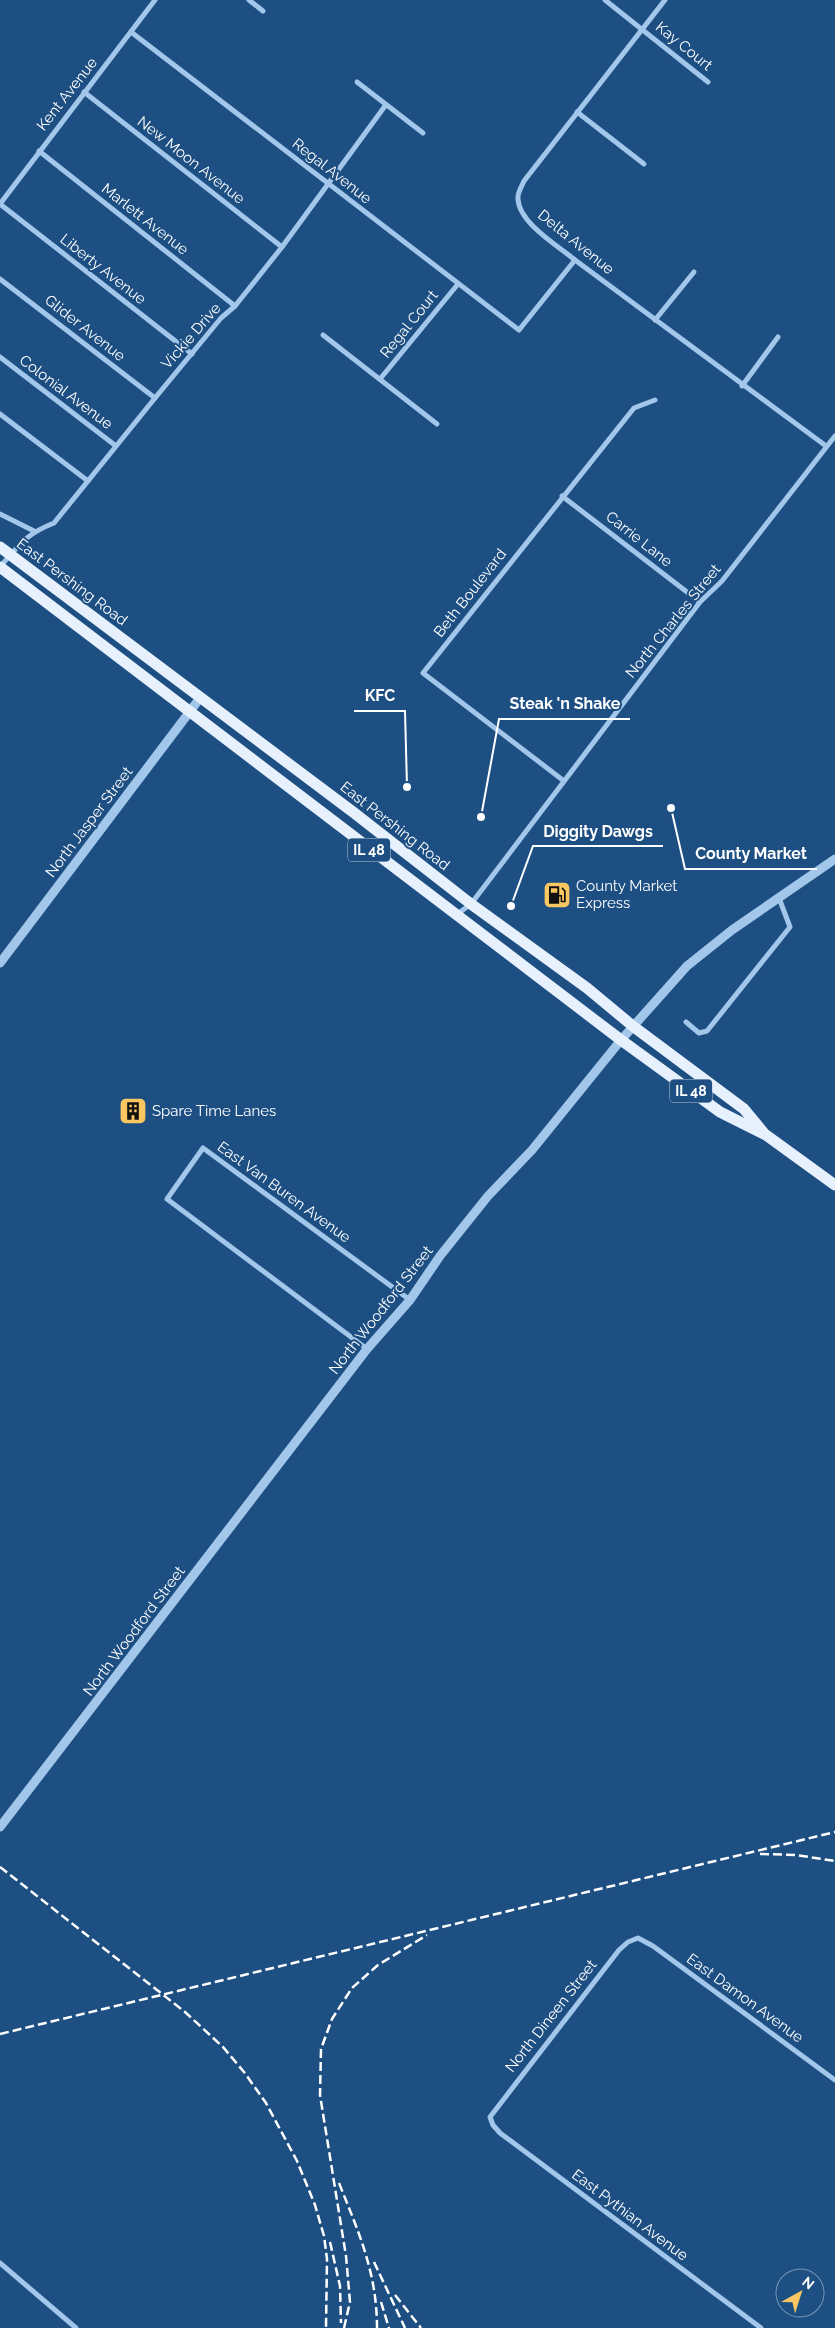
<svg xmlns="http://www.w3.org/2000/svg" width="835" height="2328" viewBox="0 0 835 2328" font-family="Raleway,sans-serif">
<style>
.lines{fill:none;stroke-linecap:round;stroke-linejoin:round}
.minor{stroke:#a3c7ea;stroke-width:5}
.tertiary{stroke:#a3c7ea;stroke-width:9}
.primary{stroke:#e7f1fe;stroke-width:11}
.rail{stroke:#fff;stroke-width:2.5;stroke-dasharray:9 4;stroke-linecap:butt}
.labels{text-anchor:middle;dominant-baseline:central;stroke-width:4;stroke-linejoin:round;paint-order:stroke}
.shield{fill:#1d4f83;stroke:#bbcada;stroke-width:1}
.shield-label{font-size:14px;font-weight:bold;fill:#fff}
.street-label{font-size:15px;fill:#fff;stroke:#1d4f83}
.poi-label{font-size:15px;fill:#fff;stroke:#1d4f83;text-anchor:start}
.leader{fill:none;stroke:#fff;stroke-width:2}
.callout-dot{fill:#fff;stroke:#1d4f83;stroke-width:2}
.callout-label{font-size:16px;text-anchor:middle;font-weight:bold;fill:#fff;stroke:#1d4f83;stroke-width:4;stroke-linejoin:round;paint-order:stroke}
</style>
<rect width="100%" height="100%" fill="#1d4f83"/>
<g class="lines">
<g class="minor">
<polyline points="249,0 263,11"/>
<polyline points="605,0 708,82"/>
<path d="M665 0 524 181C522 186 517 193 518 199 519 223 558 246 575 260L826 446"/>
<polyline points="131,32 519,330 575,260"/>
<polyline points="357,82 423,133"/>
<polyline points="84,92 282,247"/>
<polyline points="577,112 644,164"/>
<polyline points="39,151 235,306"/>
<polyline points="0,204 155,0"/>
<polyline points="0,204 192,354"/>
<polyline points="0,279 155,398"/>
<polyline points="655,320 694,272"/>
<polyline points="323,335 437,424"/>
<polyline points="0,357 116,446"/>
<polyline points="380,379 458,284"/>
<polyline points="742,386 778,337"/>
<polyline points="0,414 88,481"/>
<polyline points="562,496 700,602"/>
<polyline points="0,514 34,531"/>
<path d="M0 567C20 544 26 534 54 523L155 398 221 318 235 306 282 247 385 106"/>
<polyline points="564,781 423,673 634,408 655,400"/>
<polyline points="456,915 471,904 700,602 722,581 835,436"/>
<polyline points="686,1022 699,1033 707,1031 790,927 779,898"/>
<polyline points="367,1349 167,1199 203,1148 410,1300"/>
<polyline points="0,2263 76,2328"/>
<polyline points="761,2328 500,2133 493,2125 490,2117 619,1950 628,1942 638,1938 653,1946 835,2080"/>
</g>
<g class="tertiary">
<polyline points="0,963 200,698"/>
<polyline points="0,1827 367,1349 410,1300 440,1256 488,1196 532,1150 621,1040 687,966 732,930 835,859"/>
</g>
<g class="primary">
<polyline points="0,547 353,812 471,904 587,988 634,1027 744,1109 763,1132"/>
<polyline points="0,567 621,1040 720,1112 766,1135 835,1185"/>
</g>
<g class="rail">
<polyline points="760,1854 796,1855 835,1861"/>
<polyline points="0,1867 185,2012 223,2047 244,2072 266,2103 297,2161 315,2205 324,2236 327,2259 326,2328"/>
<polyline points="0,2034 835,1832"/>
<path d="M339 2183C359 2233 377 2273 377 2328"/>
<polyline points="330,2242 340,2286 341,2323"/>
<polyline points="374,2262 405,2328"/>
<polyline points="395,2295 421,2328"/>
<polyline points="381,2302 389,2328"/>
<polyline points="344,2328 350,2302 346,2256 320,2095 321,2049 332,2019 352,1988 378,1965 427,1935"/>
</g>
</g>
<defs>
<symbol id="fuel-square" viewBox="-11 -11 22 22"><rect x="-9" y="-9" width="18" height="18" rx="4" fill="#fac661" stroke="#1d4f83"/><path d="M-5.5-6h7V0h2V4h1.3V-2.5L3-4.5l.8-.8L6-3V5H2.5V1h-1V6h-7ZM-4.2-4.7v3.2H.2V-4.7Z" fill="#111"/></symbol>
<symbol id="building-square" viewBox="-11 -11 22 22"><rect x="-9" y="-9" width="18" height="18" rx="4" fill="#fac661" stroke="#1d4f83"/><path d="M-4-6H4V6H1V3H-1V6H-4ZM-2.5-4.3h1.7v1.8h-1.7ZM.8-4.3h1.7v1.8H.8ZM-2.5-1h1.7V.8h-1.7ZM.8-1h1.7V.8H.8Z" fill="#111"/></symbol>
</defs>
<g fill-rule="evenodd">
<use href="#fuel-square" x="541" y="879" width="32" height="32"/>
<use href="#building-square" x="117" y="1095" width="32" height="32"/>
</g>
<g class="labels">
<g class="shield">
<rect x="348" y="838.5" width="42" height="23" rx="4"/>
<rect x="670" y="1079.5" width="42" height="23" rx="4"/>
</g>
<g class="shield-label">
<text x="369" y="850">IL 48</text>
<text x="691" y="1091">IL 48</text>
</g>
<g class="street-label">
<text transform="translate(684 46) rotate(39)">Kay Court</text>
<text transform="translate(67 94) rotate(-52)">Kent Avenue</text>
<text transform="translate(191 160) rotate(38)">New Moon Avenue</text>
<text transform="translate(332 171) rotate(38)">Regal Avenue</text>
<text transform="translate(145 219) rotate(38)">Marlett Avenue</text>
<text transform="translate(576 242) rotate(39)">Delta Avenue</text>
<text transform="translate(103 269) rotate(38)">Liberty Avenue</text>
<text transform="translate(409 324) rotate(-51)">Regal Court</text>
<text transform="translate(85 328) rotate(38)">Glider Avenue</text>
<text transform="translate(191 336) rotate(-49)">Vickie Drive</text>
<text transform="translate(66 392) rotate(37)">Colonial Avenue</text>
<text transform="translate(639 539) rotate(38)">Carrie Lane</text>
<text transform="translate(72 582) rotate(37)">East Pershing Road</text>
<text transform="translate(470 593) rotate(-52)">Beth Boulevard</text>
<text transform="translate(673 621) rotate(-51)">North Charles Street</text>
<text transform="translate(89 822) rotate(-53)">North Jasper Street</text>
<text transform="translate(395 826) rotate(38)">East Pershing Road</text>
<text transform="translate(284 1192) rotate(36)">East Van Buren Avenue</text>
<text transform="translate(381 1310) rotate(-52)">North Woodford Street</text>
<text transform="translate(134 1631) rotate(-53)">North Woodford Street</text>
<text transform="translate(745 1998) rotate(36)">East Damon Avenue</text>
<text transform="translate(551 2016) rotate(-52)">North Dineen Street</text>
<text transform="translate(630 2215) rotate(37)">East Pythian Avenue</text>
</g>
<g class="poi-label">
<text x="576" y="886">County Market<tspan x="576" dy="17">Express</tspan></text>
<text x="152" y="1111">Spare Time Lanes</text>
</g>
</g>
<path class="leader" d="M407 787L405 711H354M481 817L499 719H630M511 906L533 846H663M671 808L685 869H817"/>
<g class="callout-dot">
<circle cx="407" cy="787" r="5"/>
<circle cx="481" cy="817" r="5"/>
<circle cx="511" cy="906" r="5"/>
<circle cx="671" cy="808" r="5"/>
</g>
<g class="callout-label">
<text x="380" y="701">KFC</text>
<text x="565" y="709">Steak 'n Shake</text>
<text x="598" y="837">Diggity Dawgs</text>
<text x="751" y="859">County Market</text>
</g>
<g transform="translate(800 2293) rotate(39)"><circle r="24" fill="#1d4f83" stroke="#7795b5"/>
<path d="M0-4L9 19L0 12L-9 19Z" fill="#fac661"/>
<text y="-8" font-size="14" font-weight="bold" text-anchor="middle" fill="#ffffff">N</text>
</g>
</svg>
